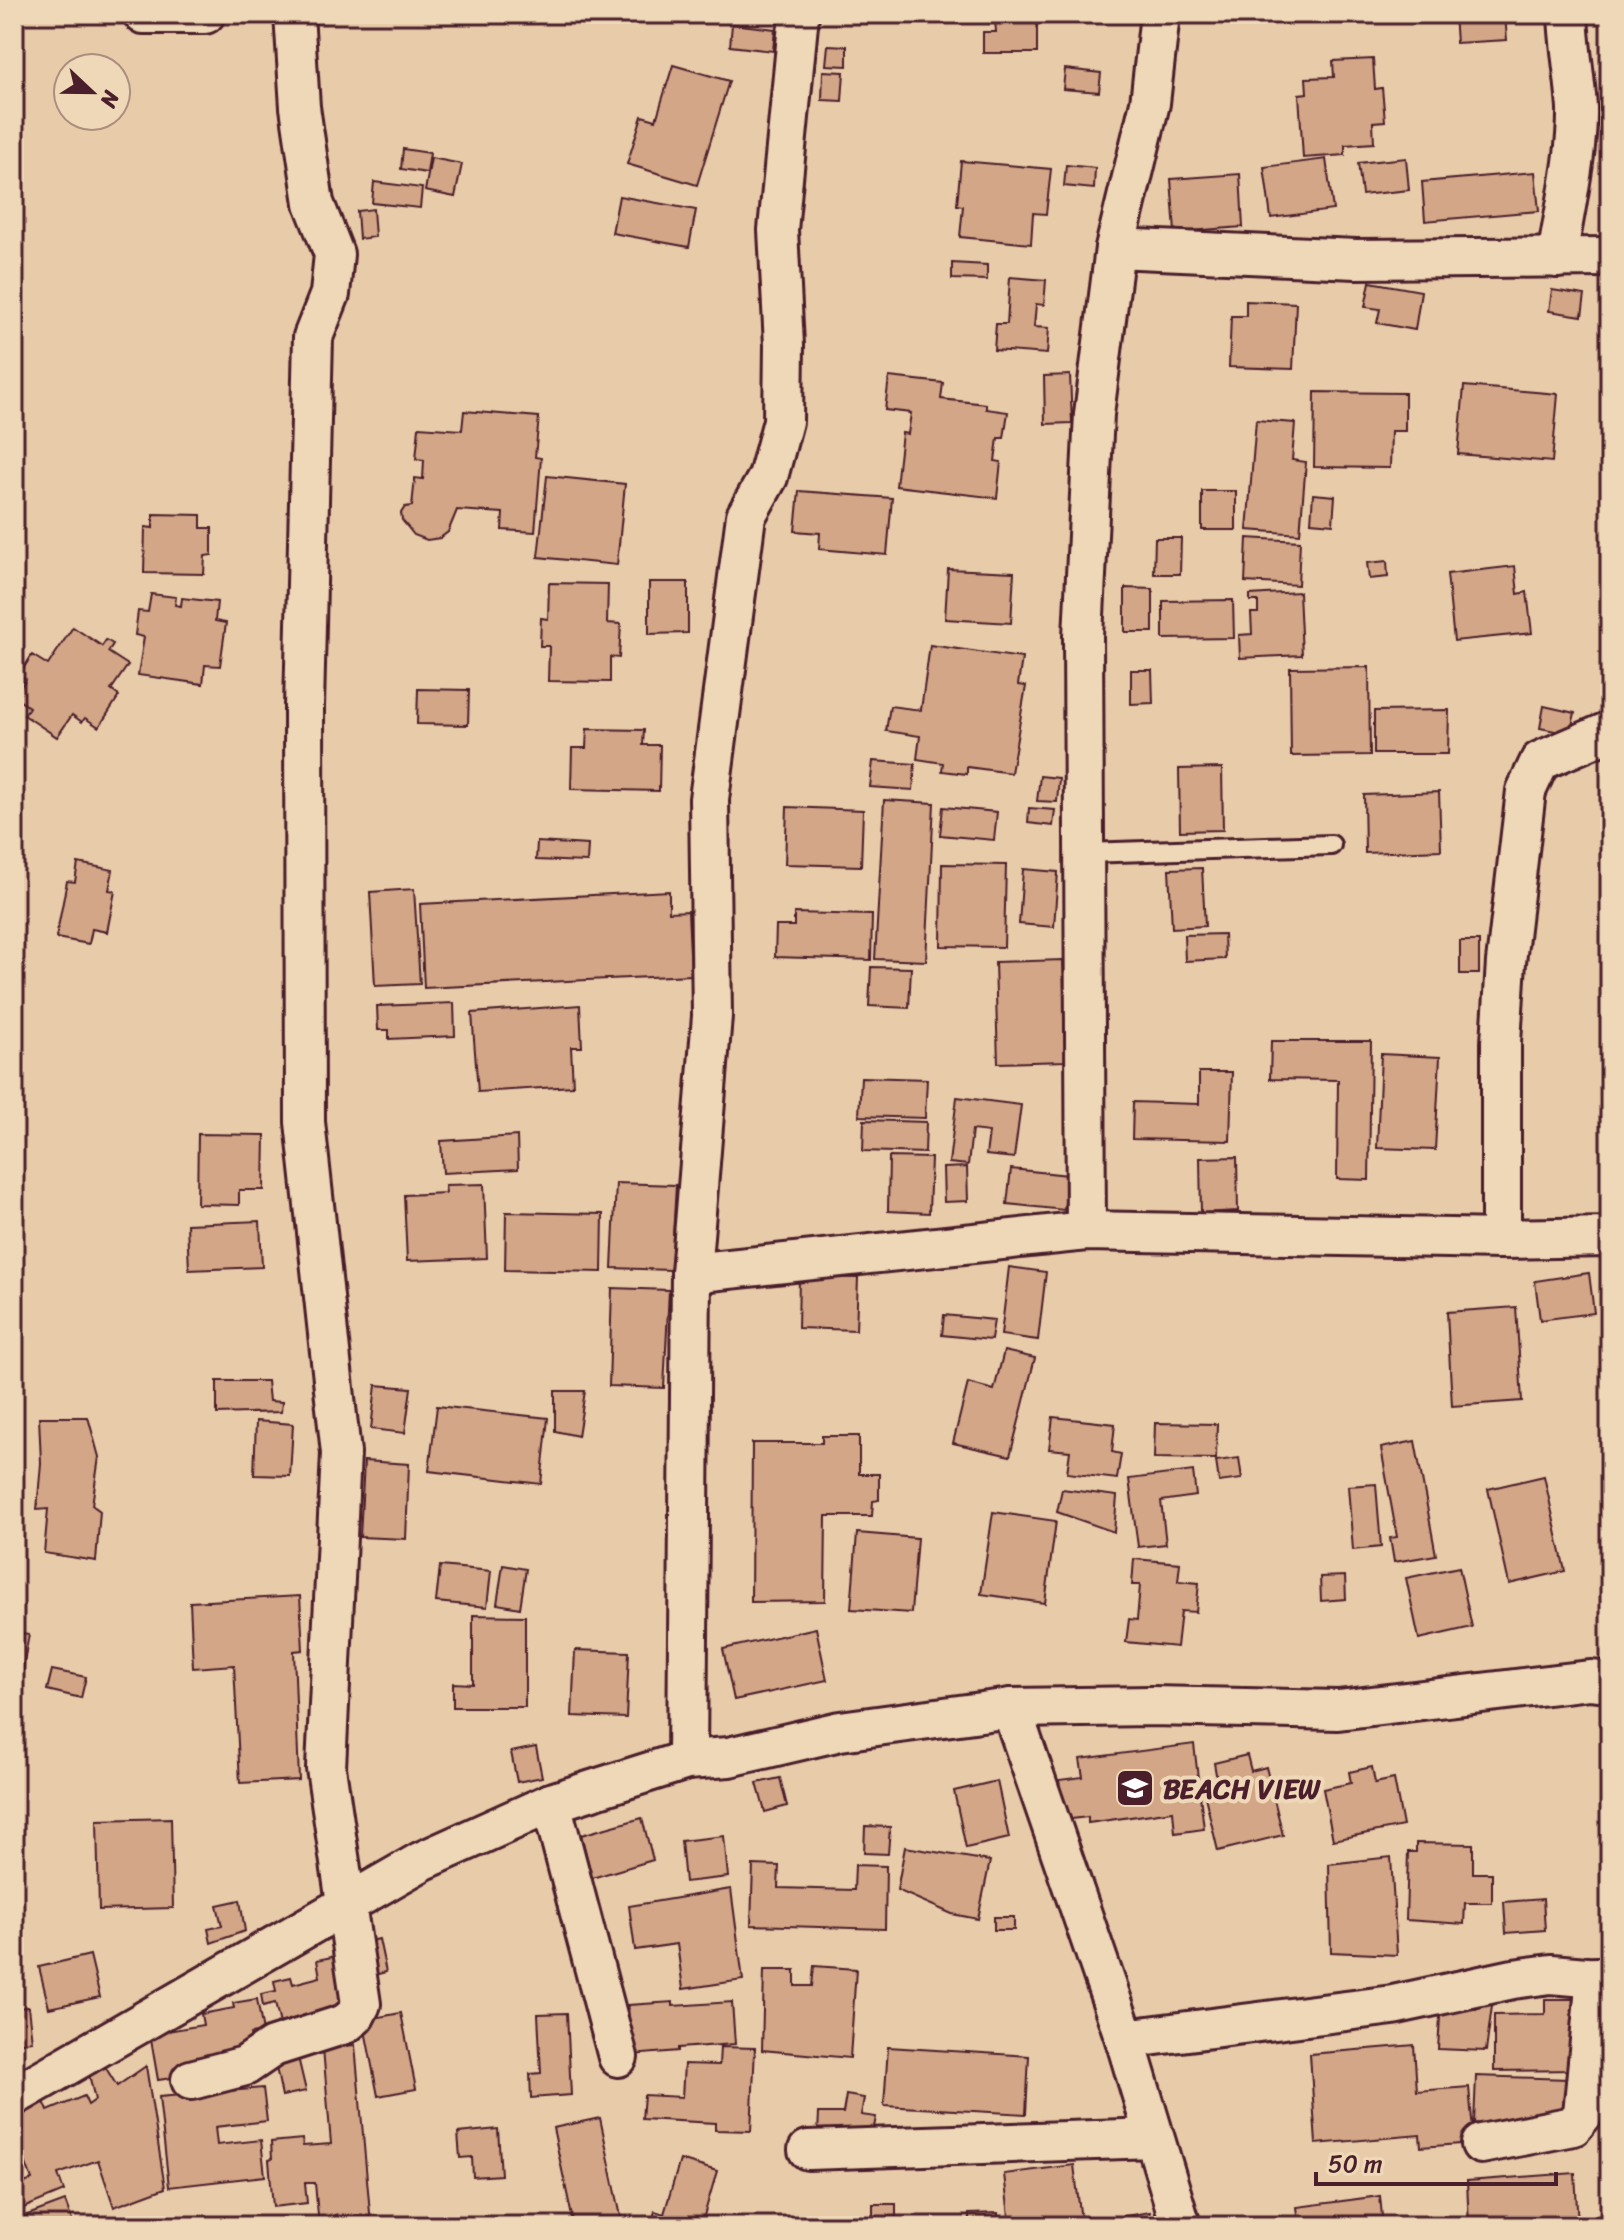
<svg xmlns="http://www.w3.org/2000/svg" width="1624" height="2240" viewBox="0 0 1624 2240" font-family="Sriracha,sans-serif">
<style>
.building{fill:#d2a686;stroke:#4a1f2b;stroke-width:2}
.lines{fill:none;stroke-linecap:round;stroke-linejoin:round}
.service-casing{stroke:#4a1f2b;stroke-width:24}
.minor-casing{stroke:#4a1f2b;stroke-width:44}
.service{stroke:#eed8b7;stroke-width:18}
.minor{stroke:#eed8b7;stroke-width:38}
.labels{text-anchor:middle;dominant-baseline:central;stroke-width:8;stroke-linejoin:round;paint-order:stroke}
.poi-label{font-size:28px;font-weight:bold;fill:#4a1f2b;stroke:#eed8b7;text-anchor:start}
</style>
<rect width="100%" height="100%" fill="#e8ccaa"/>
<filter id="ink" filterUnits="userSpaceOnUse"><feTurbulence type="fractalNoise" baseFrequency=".0125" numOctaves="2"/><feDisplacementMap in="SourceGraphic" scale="16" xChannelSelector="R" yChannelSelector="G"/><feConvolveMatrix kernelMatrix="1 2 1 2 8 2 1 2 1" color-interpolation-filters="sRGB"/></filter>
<g filter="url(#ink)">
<g class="building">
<polygon points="981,14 1050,14 1050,19 1037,18 1037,53 983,53 983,32 996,32 995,19 981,19"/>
<polygon points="1454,14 1505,14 1507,40 1456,43"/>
<polygon points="732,24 775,29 773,51 730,46"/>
<polygon points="828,45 847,46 847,66 826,65"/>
<polygon points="1373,59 1375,89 1382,88 1385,121 1373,122 1374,143 1345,145 1345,155 1303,158 1299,94 1307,93 1306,78 1334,77 1333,61"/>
<polygon points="673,65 729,81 697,185 627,164 642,116 656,120"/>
<polygon points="1065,69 1101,73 1099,92 1063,89"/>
<polygon points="823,71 844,72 842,101 822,100"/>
<polygon points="403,149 430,153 427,173 401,169"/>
<polygon points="431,158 462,164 455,197 425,191"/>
<polygon points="1406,158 1409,190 1362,195 1358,163"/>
<polygon points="1326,159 1333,210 1271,218 1264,167"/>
<polygon points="961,161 1051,169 1046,214 1033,213 1031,244 960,237 963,206 957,205"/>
<polygon points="1066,165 1095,168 1094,189 1064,186"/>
<polygon points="1535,172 1539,211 1425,221 1422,182"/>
<polygon points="1240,174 1243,227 1175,232 1171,179"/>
<polygon points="374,182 422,188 420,208 372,203"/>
<polygon points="619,196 696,210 689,247 612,233"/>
<polygon points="373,209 375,237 359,239 357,211"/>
<polygon points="952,263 987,265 987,280 952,279"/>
<polygon points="1010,277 1046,280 1044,305 1036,304 1034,327 1049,328 1047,354 994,350 996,324 1007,324"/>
<polygon points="1370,282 1421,291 1415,330 1377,323 1380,309 1365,307"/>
<polygon points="1552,290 1585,295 1582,316 1549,311"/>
<polygon points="1246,301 1296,303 1293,369 1229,367 1231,316 1246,316"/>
<polygon points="1070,375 1072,423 1045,424 1044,376"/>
<polygon points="889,377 943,383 941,399 986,404 986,409 1008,412 1004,438 998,438 995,461 1001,462 997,498 896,486 902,433 908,434 911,413 885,410"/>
<polygon points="1464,386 1558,394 1552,462 1458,454"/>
<polygon points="1315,392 1405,393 1405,431 1391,431 1390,468 1314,467"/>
<polygon points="464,411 539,417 535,457 541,458 535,532 502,530 503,513 457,510 448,532 440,538 427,540 414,535 402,520 401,513 405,507 412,506 415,478 423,479 424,460 416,459 419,427 462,430"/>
<polygon points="1256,420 1295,423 1292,460 1306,462 1300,534 1247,530"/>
<polygon points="547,476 625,484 617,565 538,557"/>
<polygon points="799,491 892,498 887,555 819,549 820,533 795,531"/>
<rect x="1202" y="491" width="34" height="39"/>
<polygon points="1313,494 1335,496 1333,524 1311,522"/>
<polygon points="153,514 201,515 201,528 212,528 212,555 205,556 204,574 144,573 145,527 153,528"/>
<polygon points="1155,538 1181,538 1180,574 1154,574"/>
<polygon points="1247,538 1300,541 1298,585 1245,582"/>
<polygon points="1387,561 1388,577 1369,579 1367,563"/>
<polygon points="1515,566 1518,594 1527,592 1532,633 1454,641 1447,574"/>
<polygon points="948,569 1014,572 1011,623 945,619"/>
<polygon points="649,582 688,582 688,633 649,634"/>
<polygon points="549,583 608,584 607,623 621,624 619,658 610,657 610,682 548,681 549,646 540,646 541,618 548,619"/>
<polygon points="1125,588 1153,589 1153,632 1125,632"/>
<polygon points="1299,592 1302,655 1240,658 1239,635 1252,634 1251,613 1258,613 1258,601 1250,601 1250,595"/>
<polygon points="151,594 176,597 175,605 181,606 182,598 217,602 215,621 226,623 220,666 205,665 203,684 138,675 144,637 135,635 138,611 148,612"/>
<polygon points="1233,600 1234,638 1163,639 1163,601"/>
<polygon points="73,627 102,646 106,640 113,644 108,652 128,665 111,690 119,696 99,727 85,718 82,722 72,715 57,737 24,715 29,707 14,697 26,679 19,675 32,655 48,665"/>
<polygon points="930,645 1022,658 1018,685 1026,686 1011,773 967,767 967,774 942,771 943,763 917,759 920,736 886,731 890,706 921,710"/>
<polygon points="1369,667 1370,755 1291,756 1290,668"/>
<polygon points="1131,670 1152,670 1153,703 1131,704"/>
<polygon points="418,689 469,690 468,725 417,724"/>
<polygon points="1544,706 1575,713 1570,734 1540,728"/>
<polygon points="1449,710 1448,754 1374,754 1374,711"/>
<polygon points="587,729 644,730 643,745 660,745 659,791 571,789 572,748 586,748"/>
<polygon points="873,761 915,764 913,790 870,787"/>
<polygon points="1222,768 1223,830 1180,831 1179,769"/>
<polygon points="1040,776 1059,778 1057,802 1037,801"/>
<polygon points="1439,792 1441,850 1365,853 1364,795"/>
<polygon points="884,800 934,803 926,961 875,959"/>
<polygon points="787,807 863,810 861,866 785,864"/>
<polygon points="943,807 997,812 994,840 940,835"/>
<polygon points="1029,808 1055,810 1053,826 1028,823"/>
<polygon points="537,842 588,845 587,862 536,860"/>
<polygon points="78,863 113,870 109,890 115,891 107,932 92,929 89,944 56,938 67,881 75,882"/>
<polygon points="942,864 1006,865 1004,947 941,946"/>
<polygon points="1202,868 1205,926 1172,928 1169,869"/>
<polygon points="1023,869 1058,872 1054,927 1019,924"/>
<polygon points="414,889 420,984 375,986 370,892"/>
<polygon points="669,891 669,912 688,911 691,975 424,988 420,904"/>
<polygon points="794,913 872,915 871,960 775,957 776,926 794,926"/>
<polygon points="1224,934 1225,959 1185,961 1184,935"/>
<rect x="1460" y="941" width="19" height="33"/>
<polygon points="1063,960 1066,1061 998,1063 995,962"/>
<polygon points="871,967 911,968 909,1008 869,1006"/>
<polygon points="454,1003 455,1036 389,1039 389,1030 378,1030 377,1006"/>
<polygon points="580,1005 582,1047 571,1047 573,1086 478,1092 472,1013"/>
<polygon points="1271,1041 1371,1041 1369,1180 1337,1179 1338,1080 1270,1079"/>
<polygon points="1381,1054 1440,1057 1435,1150 1377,1148"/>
<polygon points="1199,1072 1232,1072 1230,1141 1132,1139 1133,1102 1199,1104"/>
<polygon points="861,1077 927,1079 925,1118 859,1116"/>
<polygon points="957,1097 1021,1105 1014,1158 986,1155 989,1132 972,1130 968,1165 949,1163"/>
<polygon points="864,1120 926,1122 925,1153 863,1151"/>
<polygon points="198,1134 265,1135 264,1190 239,1190 239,1205 197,1204"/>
<polygon points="517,1136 518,1169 443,1173 441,1141"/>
<polygon points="889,1157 931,1158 929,1213 888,1211"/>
<polygon points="1237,1157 1238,1211 1201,1213 1200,1158"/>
<polygon points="967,1167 968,1201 944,1202 943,1168"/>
<polygon points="1011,1169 1068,1175 1064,1210 1007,1204"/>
<polygon points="616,1183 676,1185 671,1270 612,1268"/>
<polygon points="484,1184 487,1258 407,1261 404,1195 446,1193 445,1185"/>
<polygon points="506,1212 603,1214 602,1272 505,1270"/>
<polygon points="260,1221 262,1267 189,1270 187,1224"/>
<polygon points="1009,1267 1046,1272 1038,1340 1001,1335"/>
<polygon points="1589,1273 1594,1313 1540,1320 1535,1281"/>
<polygon points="799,1277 858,1278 856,1330 798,1328"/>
<polygon points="612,1288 669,1290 664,1388 609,1386"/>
<polygon points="1516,1307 1522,1401 1452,1406 1447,1312"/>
<polygon points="944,1315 994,1320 991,1340 942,1335"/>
<polygon points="1004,1351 1035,1358 1010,1456 953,1443 968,1383 994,1390"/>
<polygon points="217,1381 267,1381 269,1401 282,1402 281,1412 217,1414"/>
<polygon points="376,1385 411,1388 405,1433 371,1429"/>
<polygon points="555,1391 585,1391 578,1436 555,1431"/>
<polygon points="437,1406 548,1418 541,1484 429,1471"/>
<polygon points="39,1417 88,1417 99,1457 92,1505 100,1511 96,1561 44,1553 48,1509 37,1510 41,1463"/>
<polygon points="1053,1417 1115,1424 1112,1452 1121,1454 1117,1479 1067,1473 1070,1451 1049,1449"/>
<polygon points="256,1421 293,1424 290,1476 254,1475"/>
<polygon points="1155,1423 1217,1424 1216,1459 1154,1458"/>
<polygon points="822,1436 859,1436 859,1474 879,1474 879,1500 873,1501 872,1516 826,1516 825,1601 751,1602 752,1443 822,1443"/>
<polygon points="1415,1441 1436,1555 1394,1562 1390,1538 1397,1537 1381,1448"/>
<polygon points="1239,1458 1242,1479 1219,1482 1216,1461"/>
<polygon points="364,1461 409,1464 406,1539 360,1537"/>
<polygon points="1193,1471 1196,1496 1161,1501 1166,1544 1138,1547 1129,1479"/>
<polygon points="1544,1476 1565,1571 1509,1584 1488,1489"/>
<polygon points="1376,1484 1381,1547 1353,1550 1348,1486"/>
<polygon points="1062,1489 1117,1496 1114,1532 1057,1512"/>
<polygon points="993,1512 1056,1521 1045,1603 981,1594"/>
<polygon points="857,1533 917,1538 911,1613 851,1609"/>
<polygon points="1134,1559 1180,1563 1178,1581 1199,1583 1196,1612 1181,1611 1177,1647 1126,1642 1129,1619 1137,1620 1140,1585 1132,1585"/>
<polygon points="503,1565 526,1569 520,1608 497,1604"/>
<polygon points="440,1566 491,1571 487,1607 436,1602"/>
<polygon points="1459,1567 1472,1627 1419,1639 1406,1578"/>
<polygon points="1345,1576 1346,1599 1321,1601 1320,1577"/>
<polygon points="300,1596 303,1650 294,1651 299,1780 240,1783 234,1665 193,1668 190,1602"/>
<polygon points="473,1615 525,1616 525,1707 453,1707 453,1683 473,1684"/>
<polygon points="816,1628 827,1680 734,1700 723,1649"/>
<polygon points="14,1632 29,1634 14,1719"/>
<polygon points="575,1650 629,1652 626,1718 572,1716"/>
<polygon points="52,1670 86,1677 81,1698 47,1690"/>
<polygon points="1194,1744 1204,1829 1175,1833 1173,1811 1088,1823 1088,1817 1064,1820 1059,1780 1083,1777 1080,1759"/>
<polygon points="536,1747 542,1777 517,1782 511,1752"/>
<polygon points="1247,1755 1251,1771 1266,1767 1283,1835 1218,1851 1202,1784 1217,1780 1214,1763"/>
<polygon points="1372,1767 1375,1783 1394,1779 1403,1826 1333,1840 1323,1789 1351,1783 1349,1772"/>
<polygon points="780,1778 787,1806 765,1812 757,1783"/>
<polygon points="997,1781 1009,1838 966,1848 954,1791"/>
<polygon points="171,1818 173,1908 99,1910 97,1820"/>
<polygon points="642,1818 653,1860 592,1878 581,1835"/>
<polygon points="865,1826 890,1827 888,1854 864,1853"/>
<polygon points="724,1836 728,1877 685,1882 681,1841"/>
<polygon points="1416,1843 1473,1844 1473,1873 1492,1873 1492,1903 1465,1903 1464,1924 1406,1920 1408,1852 1416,1852"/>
<polygon points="905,1847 990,1861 978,1919 952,1914 897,1890"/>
<polygon points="1391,1857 1397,1955 1331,1952 1329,1864"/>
<polygon points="753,1865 779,1866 778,1888 854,1890 855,1865 886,1866 885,1929 751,1925"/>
<polygon points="731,1889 743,1980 683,1989 677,1944 635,1950 629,1906"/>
<polygon points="1543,1899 1545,1930 1506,1933 1504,1902"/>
<polygon points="240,1900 245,1931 211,1943 208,1929 222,1926 217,1905"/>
<rect x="994" y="1917" width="20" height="13"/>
<polygon points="379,1939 386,1972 363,1978 355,1945"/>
<polygon points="90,1955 100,1997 49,2008 39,1967"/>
<polygon points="342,1955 353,2008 280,2024 275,2003 263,2006 261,1994 276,1991 274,1981 291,1977 293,1984 320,1977 317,1960"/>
<polygon points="814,1966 856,1969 850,2058 762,2050 764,1970 795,1970 795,1986 812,1986"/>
<polygon points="1494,1991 1486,2051 1438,2049 1441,2001 1476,2009 1475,1992"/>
<polygon points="257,1999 263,2032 250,2034 253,2052 183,2062 185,2076 158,2080 150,2034 203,2025 201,2014 234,2008 233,2003"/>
<polygon points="1545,1999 1579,1999 1579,2070 1494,2071 1494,2015 1545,2014"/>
<polygon points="673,2002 673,2006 732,2002 735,2044 678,2048 678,2051 632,2055 628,2005"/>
<polygon points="28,2007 32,2041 14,2043 14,2008"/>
<polygon points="401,2013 416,2089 378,2096 363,2020"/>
<polygon points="567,2013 571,2095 531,2098 530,2074 541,2073 538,2014"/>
<polygon points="355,2045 371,2224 319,2226 315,2183 305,2183 307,2203 273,2207 269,2160 272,2159 271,2142 302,2139 303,2146 331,2144 323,2048"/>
<polygon points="1414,2045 1417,2091 1469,2087 1474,2143 1421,2147 1420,2135 1316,2144 1310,2054"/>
<polygon points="720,2047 755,2048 751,2131 715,2130 715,2123 642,2119 644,2095 682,2097 684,2064 719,2065"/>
<polygon points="888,2047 1029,2056 1026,2114 884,2106"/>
<polygon points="297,2053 306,2091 282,2096 274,2058"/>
<polygon points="104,2065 117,2086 146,2066 165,2188 114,2207 98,2160 58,2174 64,2191 14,2212 14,2187 32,2180 14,2131 14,2103 40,2092 48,2111 84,2096 88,2105 95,2100 88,2070"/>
<polygon points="1476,2076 1569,2079 1567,2126 1474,2123"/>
<polygon points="263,2088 267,2121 215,2127 217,2145 261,2140 265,2176 169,2187 159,2097"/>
<polygon points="846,2095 864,2098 861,2115 876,2117 871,2143 818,2133 819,2113 843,2113"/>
<polygon points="600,2118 623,2226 574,2226 553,2128"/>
<polygon points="498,2129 501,2175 473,2177 472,2157 460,2158 458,2133"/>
<polygon points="680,2160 717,2171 701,2226 651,2226 655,2211 664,2214"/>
<polygon points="1074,2165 1081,2220 1010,2225 1004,2174"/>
<polygon points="1575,2173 1578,2226 1469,2226 1467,2181"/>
<polygon points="1380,2196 1383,2226 1284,2226 1299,2224 1297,2207"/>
<polygon points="65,2201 74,2226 15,2226 14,2220"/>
<rect x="873" y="2204" width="23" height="22"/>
<polygon points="1150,2212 1152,2226 1095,2226 1096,2221"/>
<polygon points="998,2213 998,2226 969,2226 969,2214"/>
</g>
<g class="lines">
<defs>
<polyline id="service" points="1085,853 1331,845"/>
<g id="minor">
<polyline points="143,14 205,14"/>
<polyline points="1115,248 1356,259 1610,257"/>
<path d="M1557 258C1564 213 1578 152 1577 108 1575 76 1569 46 1568 14"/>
<polyline points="1086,1231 1083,636 1094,414 1115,248 1150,103 1160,14"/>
<polyline points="1501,1239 1501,1042 1506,962 1526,791 1540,761 1610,731"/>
<polyline points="691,1273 1086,1231 1501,1239 1610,1237"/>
<polyline points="1011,1708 1125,2039 1181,2226"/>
<polyline points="687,1760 691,1273 712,1016 709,799 746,516 768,477 783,421 784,345 778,230 799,14"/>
<polyline points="551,1803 618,2057"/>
<polyline points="1125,2039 1393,2005 1513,1979 1551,1974 1610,1979"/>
<polyline points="191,2080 245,2066 273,2047 345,2024 355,2016 361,2004 326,1768 341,1453 305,1122 304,707 313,337 330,294 334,254 314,203 300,107 294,14"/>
<polyline points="14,2096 422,1861 551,1803 687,1760 729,1757 840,1731 1011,1708 1151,1706 1338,1710 1590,1680 1610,1682"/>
<polyline points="1481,2144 1573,2126 1583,2114 1596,1977"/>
<polyline points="808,2150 1154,2138"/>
</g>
</defs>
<use href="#service" class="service-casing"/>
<use href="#minor" class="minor-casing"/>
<use href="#service" class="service"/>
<use href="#minor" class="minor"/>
</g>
</g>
<defs>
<symbol id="school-square" viewBox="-11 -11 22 22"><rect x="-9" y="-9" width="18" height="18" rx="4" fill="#4a1f2b" stroke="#eed8b7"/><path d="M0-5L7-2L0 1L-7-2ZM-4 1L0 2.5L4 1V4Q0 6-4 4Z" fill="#fff"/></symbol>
</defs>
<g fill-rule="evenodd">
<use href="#school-square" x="1113" y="1766" width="44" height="44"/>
</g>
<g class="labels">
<g class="poi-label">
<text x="1163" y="1788">BEACH VIEW</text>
</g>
</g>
<rect width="1624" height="2240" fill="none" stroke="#eed8b7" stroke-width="48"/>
<rect x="24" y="24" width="1576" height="2192" fill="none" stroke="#4a1f2b" stroke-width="3" filter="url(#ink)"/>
<g transform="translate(92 92) rotate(112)"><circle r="38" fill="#eed8b7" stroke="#ac8e7f" stroke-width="2"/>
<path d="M0-6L14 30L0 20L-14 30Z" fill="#4a1f2b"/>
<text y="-12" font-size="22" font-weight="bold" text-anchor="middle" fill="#4a1f2b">N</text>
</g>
<path d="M1316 2172v12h240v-12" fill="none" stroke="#4a1f2b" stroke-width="4"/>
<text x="1328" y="2172" font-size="24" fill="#4a1f2b" stroke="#eed8b7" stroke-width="6" paint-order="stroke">50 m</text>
</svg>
